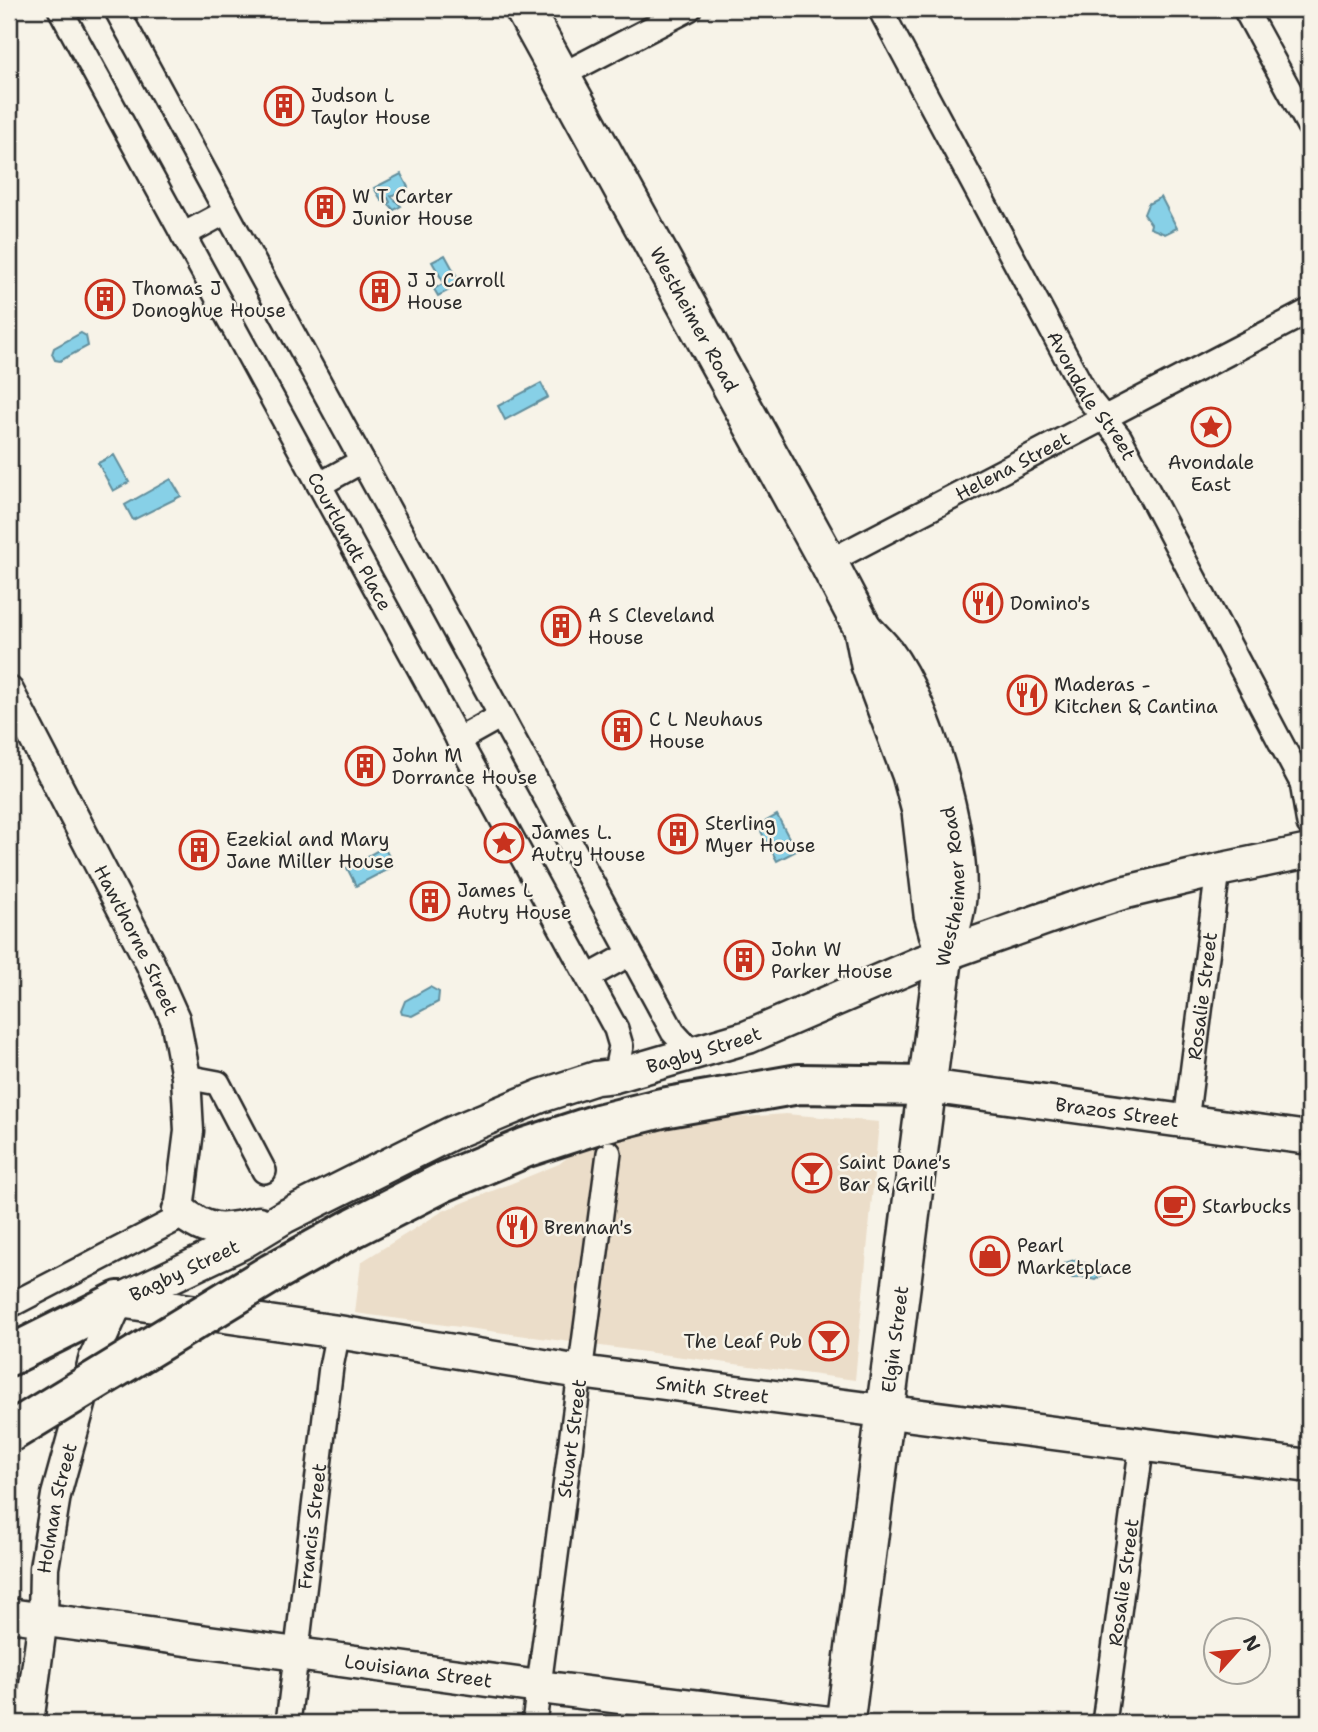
<svg xmlns="http://www.w3.org/2000/svg" width="1318" height="1732" viewBox="0 0 1318 1732" font-family="'Shantell Sans',sans-serif">
<style>
.built{fill:#ebddc9}
.water{fill:#87d0e7;stroke:#628e9c;stroke-width:2}
.lines{fill:none;stroke-linecap:round;stroke-linejoin:round}
.minor-casing{stroke:#2b2b2b;stroke-width:28}
.tertiary-casing{stroke:#2b2b2b;stroke-width:33}
.secondary-casing{stroke:#2b2b2b;stroke-width:37}
.primary-casing{stroke:#2b2b2b;stroke-width:42}
.motorway-casing{stroke:#2b2b2b;stroke-width:44}
.minor{stroke:#f7f3e8;stroke-width:23}
.tertiary{stroke:#f7f3e8;stroke-width:28}
.secondary{stroke:#f7f3e8;stroke-width:32}
.primary{stroke:#f7f3e8;stroke-width:37}
.motorway{stroke:#f7f3e8;stroke-width:38}
.motorway-bridge-casing{stroke:#2b2b2b;stroke-width:44;stroke-linecap:butt}
.motorway-bridge{stroke:#f7f3e8;stroke-width:38}
.labels{text-anchor:middle;dominant-baseline:central;stroke-width:5;stroke-linejoin:round;paint-order:stroke}
.poi-label{font-size:19px;fill:#2b2b2b;stroke:#f7f3e8;text-anchor:start}
.street-label{font-size:19px;fill:#2b2b2b;stroke:#f7f3e8}
</style>
<rect width="100%" height="100%" fill="#f7f3e8"/>
<filter id="ink" filterUnits="userSpaceOnUse"><feTurbulence type="fractalNoise" baseFrequency=".0143" numOctaves="2"/><feDisplacementMap in="SourceGraphic" scale="14" xChannelSelector="R" yChannelSelector="G"/><feConvolveMatrix kernelMatrix="1 2 1 2 8 2 1 2 1" color-interpolation-filters="sRGB"/></filter>
<g filter="url(#ink)">
<polygon class="built" points="786,1114 879,1122 855,1380 355,1313 361,1262 443,1211 559,1164 577,1150 673,1122"/>
<g class="water">
<polygon points="401,174 408,187 391,196 401,206 394,210 388,204 390,202 388,198 382,201 374,188"/>
<polygon points="1161,197 1177,228 1165,234 1150,228 1151,224 1144,214 1148,204"/>
<polygon points="445,255 461,284 438,296 434,289 444,283 432,262"/>
<polygon points="81,333 86,336 88,346 60,361 55,360 52,354 54,348"/>
<polygon points="541,383 548,397 505,420 498,406"/>
<polygon points="114,455 129,482 113,491 98,463"/>
<polygon points="171,479 181,496 133,520 125,505"/>
<polygon points="777,815 796,851 777,861 758,826"/>
<polygon points="384,847 394,866 356,886 347,868"/>
<polygon points="430,987 439,992 438,1002 412,1016 402,1014 401,1011 405,1001"/>
<polygon points="1078,1259 1082,1263 1099,1266 1102,1275 1095,1280 1079,1276 1078,1278 1072,1278 1062,1271 1065,1263"/>
</g>
<g class="lines">
<defs>
<g id="minor">
<path id="s1" d="M60 9 616 1029 621 1046 615 1076"/>
<polyline points="116,9 658,1004 673,1032 693,1054"/>
<path id="s2" d="M880 9 1088 398 1120 438 1302 783 1309 824"/>
<polyline points="1245,9 1309,126"/>
<polyline points="560,76 689,9"/>
<polyline points="183,235 226,212"/>
<polyline points="319,485 362,461"/>
<path id="s3" d="M828 562 1309 311"/>
<polyline points="458,740 501,716"/>
<polyline points="588,977 630,954"/>
<polyline points="186,1077 218,1083 264,1171"/>
<path id="s4" d="M1186 1121 1218 870"/>
<polyline points="9,1306 173,1221 179,1210"/>
<path id="s5" d="M288 1723 331 1367 338 1332"/>
<path id="s6" d="M534 1723 609 1153"/>
<path id="s7" d="M1104 1723 1142 1443"/>
</g>
<g id="tertiary">
<path id="s8" d="M9 691 150 963 175 1019 186 1077 189 1131 179 1210"/>
<path id="s9" d="M29 1723 43 1618 44 1568 56 1495 94 1357 119 1301"/>
</g>
<g id="secondary">
<path id="s10" d="M927 1086 1309 1138"/>
<path d="M179 1210C208 1235 225 1232 259 1223"/>
<path id="s11" d="M119 1301 241 1243 284 1217 452 1133 541 1096 596 1078 615 1076 748 1037 920 963 1069 910 1122 893 1218 870 1309 851"/>
<path id="s12" d="M119 1301 338 1332 580 1372 1309 1466"/>
<path id="s13" d="M9 1615 539 1687 829 1723"/>
</g>
<g id="primary">
<path id="s14" d="M524 9 828 562 863 629 870 665 911 774 921 811 933 914 942 947"/>
<path id="s15" d="M845 1723 944 954C948 936 956 916 957 897 961 832 924 705 885 653 878 644 870 637 863 629"/>
</g>
<g id="motorway">
<polyline points="598,1124 662,1108 799,1084 927,1086"/>
<polyline points="9,1356 119,1301"/>
</g>
</defs>
<use href="#minor" class="minor-casing"/>
<use href="#tertiary" class="tertiary-casing"/>
<use href="#secondary" class="secondary-casing"/>
<use href="#primary" class="primary-casing"/>
<use href="#motorway" class="motorway-casing"/>
<use href="#minor" class="minor"/>
<use href="#tertiary" class="tertiary"/>
<use href="#secondary" class="secondary"/>
<use href="#primary" class="primary"/>
<use href="#motorway" class="motorway"/>
<defs>
<polyline id="motorway-bridge" points="9,1433 272,1273 355,1227 441,1183 527,1147 598,1124"/>
</defs>
<use href="#motorway-bridge" class="motorway-bridge-casing"/>
<use href="#motorway-bridge" class="motorway-bridge"/>
</g>
</g>
<defs>
<symbol id="building-ring" viewBox="-11 -11 22 22"><circle r="9.5" fill="#f7f3e8" stroke="#c8321e" stroke-width="1.5"/><path d="M-4-6H4V6H1V3H-1V6H-4ZM-2.5-4.3h1.7v1.8h-1.7ZM.8-4.3h1.7v1.8H.8ZM-2.5-1h1.7V.8h-1.7ZM.8-1h1.7V.8H.8Z" fill="#c8321e"/></symbol>
<symbol id="sight-ring" viewBox="-11 -11 22 22"><circle r="9.5" fill="#f7f3e8" stroke="#c8321e" stroke-width="1.5"/><path d="M0-6L1.8-2.2L6-1.7L2.9 1.2L3.7 5.4L0 3.3L-3.7 5.4L-2.9 1.2L-6-1.7L-1.8-2.2Z" fill="#c8321e"/></symbol>
<symbol id="restaurant-ring" viewBox="-11 -11 22 22"><circle r="9.5" fill="#f7f3e8" stroke="#c8321e" stroke-width="1.5"/><path d="M-5-6h1v4h1v-4h1v4h1v-4h1v5L-1.5 .5V6h-2V.5L-5-1ZM5-6V6H3V1.5H1.5Q1.5-4 5-6Z" fill="#c8321e"/></symbol>
<symbol id="bar-ring" viewBox="-11 -11 22 22"><circle r="9.5" fill="#f7f3e8" stroke="#c8321e" stroke-width="1.5"/><path d="M-6-5H6L.8 .8V4.5H3.5V6h-7V4.5H-.8V.8Z" fill="#c8321e"/></symbol>
<symbol id="cafe-ring" viewBox="-11 -11 22 22"><circle r="9.5" fill="#f7f3e8" stroke="#c8321e" stroke-width="1.5"/><path d="M-5.5-4.5H6V0H3Q3 3.5 0 3.5H-2.5Q-5.5 3.5-5.5 0ZM3-3.2v2h1.7v-2ZM-6 4.5H4V6H-6Z" fill="#c8321e"/></symbol>
<symbol id="shop-ring" viewBox="-11 -11 22 22"><circle r="9.5" fill="#f7f3e8" stroke="#c8321e" stroke-width="1.5"/><path d="M-5-2.5h2.3a2.7 3.5 0 0 1 5.4 0H5L5.5 6h-11ZM-1.5-2.5h3a1.5 2.3 0 0 0-3 0Z" fill="#c8321e"/></symbol>
</defs>
<g fill-rule="evenodd">
<use href="#building-ring" x="262" y="84" width="44" height="44"/>
<use href="#building-ring" x="303" y="185" width="44" height="44"/>
<use href="#building-ring" x="358" y="269" width="44" height="44"/>
<use href="#building-ring" x="83" y="277" width="44" height="44"/>
<use href="#sight-ring" x="1189" y="405" width="44" height="44"/>
<use href="#restaurant-ring" x="961" y="581" width="44" height="44"/>
<use href="#building-ring" x="539" y="604" width="44" height="44"/>
<use href="#restaurant-ring" x="1005" y="673" width="44" height="44"/>
<use href="#building-ring" x="600" y="708" width="44" height="44"/>
<use href="#building-ring" x="343" y="744" width="44" height="44"/>
<use href="#building-ring" x="656" y="812" width="44" height="44"/>
<use href="#sight-ring" x="482" y="821" width="44" height="44"/>
<use href="#building-ring" x="177" y="828" width="44" height="44"/>
<use href="#building-ring" x="408" y="879" width="44" height="44"/>
<use href="#building-ring" x="722" y="938" width="44" height="44"/>
<use href="#bar-ring" x="790" y="1151" width="44" height="44"/>
<use href="#cafe-ring" x="1153" y="1184" width="44" height="44"/>
<use href="#restaurant-ring" x="495" y="1205" width="44" height="44"/>
<use href="#shop-ring" x="968" y="1234" width="44" height="44"/>
<use href="#bar-ring" x="807" y="1319" width="44" height="44"/>
</g>
<g class="labels">
<g class="poi-label">
<text x="311" y="95">Judson L<tspan x="311" dy="22">Taylor House</tspan></text>
<text x="352" y="196">W T Carter<tspan x="352" dy="22">Junior House</tspan></text>
<text x="407" y="280">J J Carroll<tspan x="407" dy="22">House</tspan></text>
<text x="132" y="288">Thomas J<tspan x="132" dy="22">Donoghue House</tspan></text>
<text x="1211" y="462" text-anchor="middle">Avondale<tspan x="1211" dy="22">East</tspan></text>
<text x="1010" y="603">Domino's</text>
<text x="588" y="615">A S Cleveland<tspan x="588" dy="22">House</tspan></text>
<text x="1054" y="684">Maderas -<tspan x="1054" dy="22">Kitchen &amp; Cantina</tspan></text>
<text x="649" y="719">C L Neuhaus<tspan x="649" dy="22">House</tspan></text>
<text x="392" y="755">John M<tspan x="392" dy="22">Dorrance House</tspan></text>
<text x="705" y="823">Sterling<tspan x="705" dy="22">Myer House</tspan></text>
<text x="531" y="832">James L.<tspan x="531" dy="22">Autry House</tspan></text>
<text x="226" y="839">Ezekial and Mary<tspan x="226" dy="22">Jane Miller House</tspan></text>
<text x="457" y="890">James L<tspan x="457" dy="22">Autry House</tspan></text>
<text x="771" y="949">John W<tspan x="771" dy="22">Parker House</tspan></text>
<text x="839" y="1162">Saint Dane's<tspan x="839" dy="22">Bar &amp; Grill</tspan></text>
<text x="1202" y="1206">Starbucks</text>
<text x="544" y="1227">Brennan's</text>
<text x="1017" y="1245">Pearl<tspan x="1017" dy="22">Marketplace</tspan></text>
<text x="802" y="1341" text-anchor="end">The Leaf Pub</text>
</g>
<g class="street-label">
<text stroke="none"><textPath href="#s14" startOffset="354">Westheimer Road</textPath></text>
<text stroke="none"><textPath href="#s2" startOffset="441">Avondale Street</textPath></text>
<text stroke="none"><textPath href="#s3" startOffset="208">Helena Street</textPath></text>
<text stroke="none"><textPath href="#s1" startOffset="606">Courtlandt Place</textPath></text>
<text stroke="none"><textPath href="#s15" startOffset="844">Westheimer Road</textPath></text>
<text stroke="none"><textPath href="#s8" startOffset="280">Hawthorne Street</textPath></text>
<text stroke="none"><textPath href="#s4" startOffset="126">Rosalie Street</textPath></text>
<text stroke="none"><textPath href="#s11" startOffset="639">Bagby Street</textPath></text>
<text stroke="none"><textPath href="#s10" startOffset="192">Brazos Street</textPath></text>
<text stroke="none"><textPath href="#s11" startOffset="72">Bagby Street</textPath></text>
<text stroke="none"><textPath href="#s15" startOffset="387">Elgin Street</textPath></text>
<text stroke="none"><textPath href="#s12" startOffset="600">Smith Street</textPath></text>
<text stroke="none"><textPath href="#s6" startOffset="287">Stuart Street</textPath></text>
<text stroke="none"><textPath href="#s9" startOffset="217">Holman Street</textPath></text>
<text stroke="none"><textPath href="#s5" startOffset="198">Francis Street</textPath></text>
<text stroke="none"><textPath href="#s7" startOffset="142">Rosalie Street</textPath></text>
<text stroke="none"><textPath href="#s13" startOffset="413">Louisiana Street</textPath></text>
</g>
</g>
<rect width="1318" height="1732" fill="none" stroke="#f7f3e8" stroke-width="35"/>
<rect x="18" y="18" width="1283" height="1697" fill="none" stroke="#2b2b2b" stroke-width="2.5" filter="url(#ink)"/>
<g transform="translate(1237 1651) rotate(63)"><circle r="33" fill="#f7f3e8" stroke="#a5a39c" stroke-width="2"/>
<path d="M0-5L12 26L0 18L-12 26Z" fill="#c8321e"/>
<text y="-10" font-size="19" font-weight="bold" text-anchor="middle" fill="#2b2b2b">N</text>
</g>
</svg>
